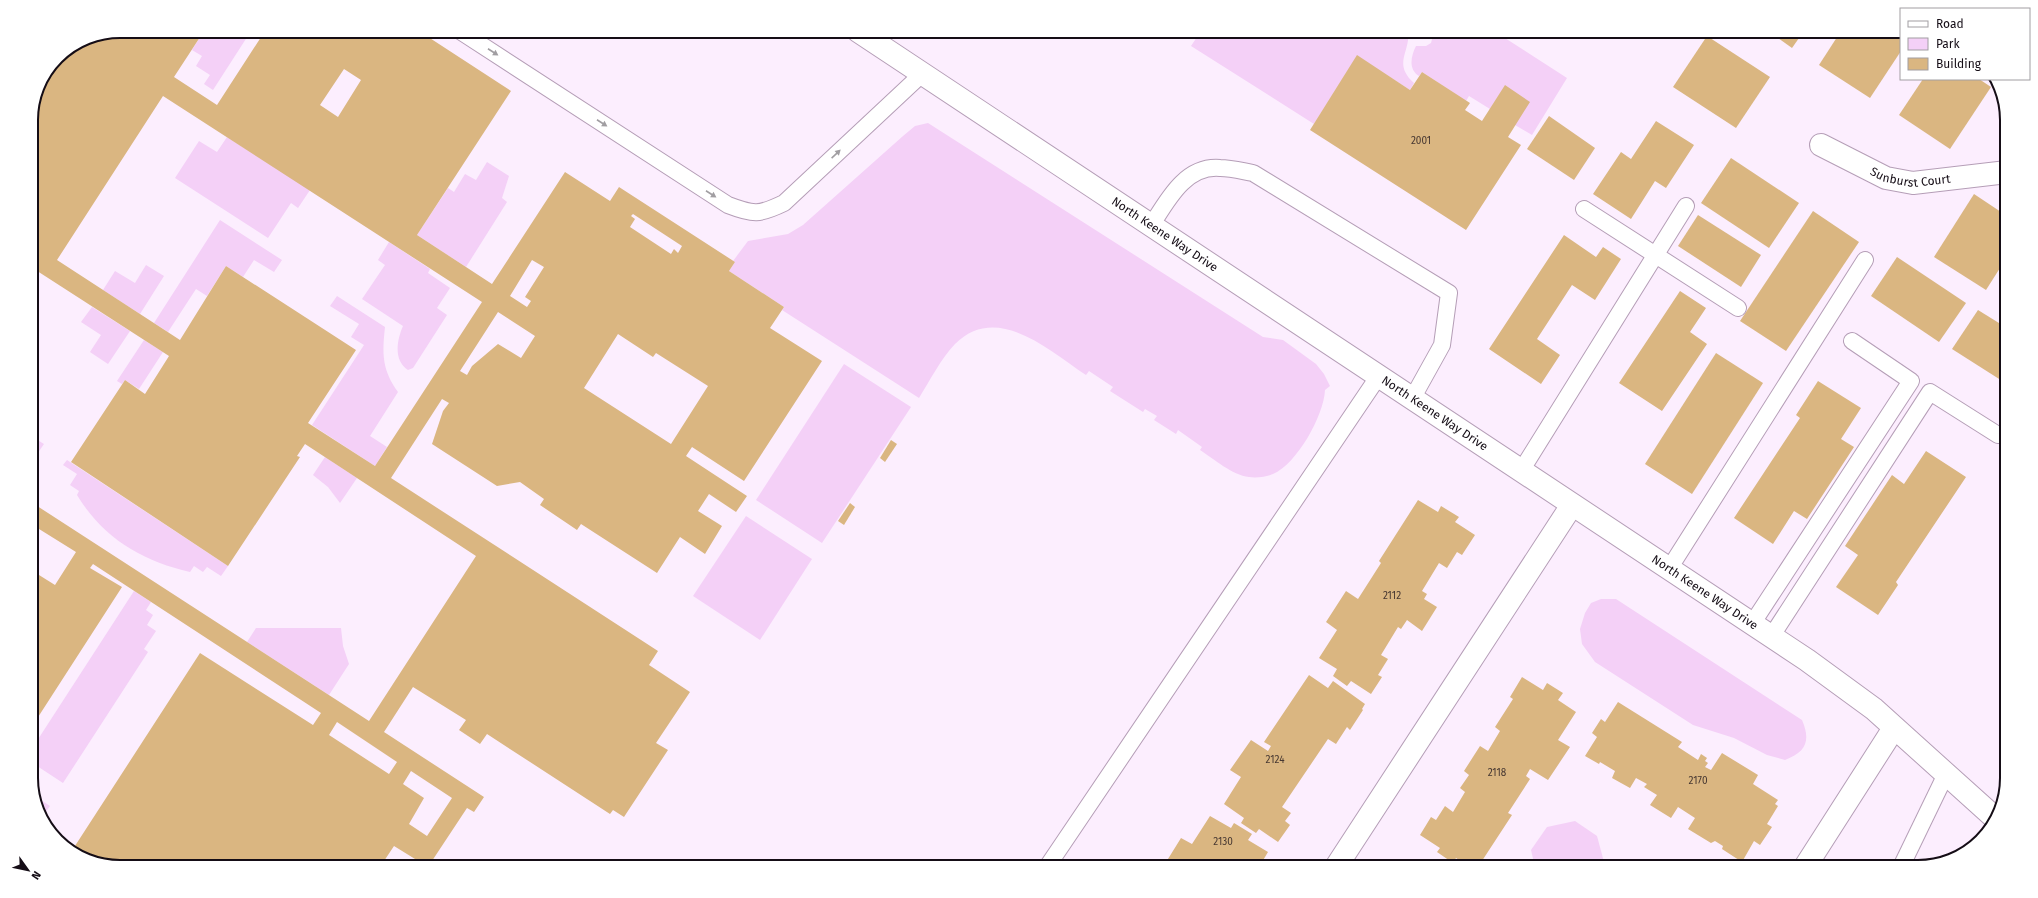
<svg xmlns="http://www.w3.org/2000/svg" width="2038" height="898" viewBox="0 0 2038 898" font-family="'Fira Sans',sans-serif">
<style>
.green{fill:#f4d0f7}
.building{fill:#dab681;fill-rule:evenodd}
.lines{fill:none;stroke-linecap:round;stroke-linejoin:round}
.lane-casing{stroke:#b59eb7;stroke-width:18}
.street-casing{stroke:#b59eb7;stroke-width:24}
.lane{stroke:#fff;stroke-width:16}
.street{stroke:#fff;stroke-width:22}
.oneway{fill:#a19ea2}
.labels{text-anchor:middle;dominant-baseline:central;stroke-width:3;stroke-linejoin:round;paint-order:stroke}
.number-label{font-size:10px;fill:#463731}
.street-label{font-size:12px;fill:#150d16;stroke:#fff}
.rim{fill:none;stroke:#150d16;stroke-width:2}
</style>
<rect width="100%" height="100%" fill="#fceefe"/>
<g class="green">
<polygon points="204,31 251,31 213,90 204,84 210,75 196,66 202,56 192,50"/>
<path d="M1201 31H1408C1411 52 1392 63 1414 83L1410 90 1357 56 1314 124 1191 46Z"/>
<path d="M1434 31H1494L1567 78 1532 135 1515 125 1505 86 1490 109 1469 96 1466 101 1422 72 1419 76C1408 69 1411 56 1416 46H1426L1431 43Z"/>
<path d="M928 123 1263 337 1283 340 1316 364 1324 374 1330 386 1325 390C1324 415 1297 464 1273 474 1266 477 1256 478 1249 477 1232 475 1214 459 1200 450L1202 447 1178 430 1176 434 1154 420 1157 416 1145 409 1143 412 1110 391 1113 387 1089 371 1086 375C1048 350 997 302 955 344 942 357 929 382 919 398L782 310 784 307 729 271 735 262 733 261 748 241 788 234 803 225 903 136 915 126Z"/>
<polygon points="227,137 310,190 298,208 291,203 268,238 175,178 199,141 217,152"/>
<polygon points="487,162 509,176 502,198 507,202 466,267 417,235 448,188 454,192 465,174 476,180"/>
<polygon points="220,220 282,260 274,272 254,260 243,277 226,266 207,296 196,289 168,332 154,323"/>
<path d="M389 242 430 269 428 273 450 288 437 308 447 315 413 368 408 370C393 360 397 340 403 326L362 299 385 265 378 260Z"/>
<polygon points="146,265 164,276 140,314 103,290 115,271 135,283"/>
<path d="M337 296 385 327C382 354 382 370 398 392L370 436 387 447 375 466 312 425 364 345 351 337 359 324 330 306Z"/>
<polygon points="92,307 130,331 108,364 90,352 101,335 81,322"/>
<polygon points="144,340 163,352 139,389 125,380 122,384 117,381"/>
<polygon points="844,364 911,407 822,543 756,500"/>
<polygon points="31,436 44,444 31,463"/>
<polygon points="325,457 357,478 340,503 328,487 313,475"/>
<path d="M67 460 228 566 221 576 207 567 203 572 194 566 190 572C142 561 103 538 77 495L79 491 70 485 77 474 63 465Z"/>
<polygon points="746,516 812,559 760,640 693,596"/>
<polygon points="134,591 151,602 146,610 153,615 147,625 156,631 144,649 148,652 63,783 34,764 33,747"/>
<path d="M1601 599H1616L1802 720C1811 741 1806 752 1785 760L1767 755 1734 738 1693 725 1595 662 1582 644 1580 629 1585 613 1591 603Z"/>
<polygon points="256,628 341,628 343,646 349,664 329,695 247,642"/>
<polygon points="35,796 50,806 42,817"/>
<polygon points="1575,821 1597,836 1604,862 1600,867 1535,867 1531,850 1547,827"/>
</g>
<g class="building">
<path d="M120 31H204L174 77 217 105 263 34 259 31H419L511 91 417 235 492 284 565 172 610 201 619 187 735 262 729 271 784 307 770 328 822 361 744 481 692 447 686 456 747 496 736 512 709 494 698 511 722 526 705 554 680 537 657 573 581 524 577 530 540 505 544 499 520 482 497 486 432 444 443 411 449 403 442 399 391 478 658 651 649 665 690 692 656 743 668 750 624 817 613 810 610 814 487 734 480 744 459 730 466 720 413 687 384 732 484 797 474 812 467 808 428 867 394 846 380 867H120L86 860 73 849 200 653 313 725 321 713 93 564 90 568 122 587 31 728V570L55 585 76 552 31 524V502L369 721 476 556 305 444 297 456 300 457 228 566 71 462 125 380 145 394 169 356 31 267V115L38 86 57 57 86 38ZM344 69 361 80 338 117 320 105ZM163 96 482 302 375 466 308 423 356 350 226 266 180 340 57 260ZM633 214 682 246 678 253 674 249 671 254 630 227 635 219 631 216ZM532 260 544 267 525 297 531 301 527 307 510 296ZM498 312 535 336 521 358 498 344 472 366 467 375 460 371ZM618 334 653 357 656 353 708 386 671 444 584 388ZM337 722 397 762 389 774 329 735ZM411 771 452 798 427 836 409 824 424 798 403 784Z"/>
<polygon points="1768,31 1804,31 1792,48"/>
<polygon points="1841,31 1901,31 1901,51 1870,98 1819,65"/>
<polygon points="1707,36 1770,77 1736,128 1673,87"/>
<polygon points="1357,55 1410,90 1422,72 1470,103 1465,110 1482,121 1505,85 1530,102 1508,137 1521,145 1466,230 1310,130"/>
<polygon points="1923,79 1979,79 1991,87 1950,149 1899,115"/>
<polygon points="1549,116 1595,148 1574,180 1527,149"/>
<polygon points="1656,121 1694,145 1666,188 1655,181 1631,219 1593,194 1621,152 1631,159"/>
<polygon points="1731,158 1799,203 1769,248 1701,203"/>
<polygon points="1974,194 2007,216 2007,257 1986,290 1934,257"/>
<polygon points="1813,211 1859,242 1786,351 1740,321"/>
<polygon points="1698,215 1761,255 1741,287 1678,246"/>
<polygon points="1564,235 1596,257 1603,247 1621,259 1595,300 1572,285 1537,339 1560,355 1541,384 1489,349"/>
<polygon points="1897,257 1966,303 1939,342 1871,296"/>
<polygon points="1680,291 1706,308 1690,332 1707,344 1662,411 1619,383"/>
<polygon points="1978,310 2007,328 2007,384 1952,349"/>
<polygon points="1716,353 1763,383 1692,494 1645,464"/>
<polygon points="1818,381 1861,408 1841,439 1854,447 1807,519 1794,511 1773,544 1734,518 1800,418 1796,415"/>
<polygon points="891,440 897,444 885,462 880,458"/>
<polygon points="1926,451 1966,477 1896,582 1898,585 1878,615 1836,587 1858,555 1845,546 1892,475 1904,484"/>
<polygon points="1418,500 1438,512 1441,506 1459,517 1455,522 1475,535 1462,555 1457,552 1447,568 1439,563 1422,591 1427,594 1424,599 1437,607 1422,631 1407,620 1401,629 1398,627 1381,655 1388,659 1378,675 1382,677 1371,694 1351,681 1347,686 1333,676 1337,669 1319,658 1337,630 1326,622 1346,591 1358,599 1381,563 1379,561"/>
<polygon points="850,503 855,507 844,525 838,521"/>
<polygon points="1309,675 1328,688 1333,681 1365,704 1362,709 1363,710 1350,730 1347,727 1336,744 1328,739 1282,807 1291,813 1285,821 1290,825 1278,842 1259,829 1256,833 1241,823 1244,818 1224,804 1241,777 1230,770 1251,740 1268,751 1271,746 1264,742"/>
<polygon points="1522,677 1543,690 1547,683 1563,693 1558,700 1576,712 1558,740 1570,747 1548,780 1530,769 1526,776 1530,779 1508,813 1512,815 1478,867 1469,867 1456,858 1453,863 1437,852 1440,848 1420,835 1431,817 1436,820 1445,806 1453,812 1465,792 1460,788 1469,775 1464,771 1480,746 1488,751 1500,731 1495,727 1513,699 1510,697"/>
<polygon points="1618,702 1682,742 1678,747 1698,760 1701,754 1707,758 1705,761 1708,763 1705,767 1711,770 1722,753 1758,775 1753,784 1778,800 1775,804 1778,806 1767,824 1772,827 1760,845 1754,841 1742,862 1722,849 1723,846 1715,841 1711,843 1688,829 1695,818 1678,807 1671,818 1650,805 1657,795 1644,787 1647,784 1636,778 1630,788 1612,778 1615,771 1600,762 1599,764 1585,756 1597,737 1592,733 1601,719 1605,722"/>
<polygon points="1210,816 1231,828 1234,823 1252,834 1248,840 1268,852 1259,867 1163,867 1181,838 1192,844"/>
</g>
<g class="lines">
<defs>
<g id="lane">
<path d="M460 31 728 205C754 215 759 215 784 203L922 74"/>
<polyline points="1584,209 1738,308"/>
<path d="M1151 226C1167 201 1185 165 1220 168 1231 168 1242 171 1253 173L1449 293 1442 345 1412 399"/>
<polyline points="1521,471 1686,206"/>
<polyline points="1669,569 1865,260"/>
<polyline points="1752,624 1911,381 1852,341"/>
<polyline points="1771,637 1930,392 1998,435"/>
<polyline points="1047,867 1378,377"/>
<polyline points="1901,867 1946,774"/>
</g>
<g id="street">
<path id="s1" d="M858 31 1807 660 1874 709 1995 818"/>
<path id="s2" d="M1821 145 1886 178 1913 183 2007 172"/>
<polyline points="1336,867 1572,505"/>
<polyline points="1805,867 1894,728"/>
</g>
</defs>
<use href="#lane" class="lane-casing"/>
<use href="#street" class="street-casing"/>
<use href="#lane" class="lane"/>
<use href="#street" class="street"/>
</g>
<defs><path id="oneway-solid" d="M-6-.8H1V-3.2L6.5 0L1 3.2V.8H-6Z"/></defs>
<g class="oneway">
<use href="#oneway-solid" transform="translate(493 52) rotate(33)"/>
<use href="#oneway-solid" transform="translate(602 123) rotate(33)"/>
<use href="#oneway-solid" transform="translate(836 154) rotate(-43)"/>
<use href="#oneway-solid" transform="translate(711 194) rotate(33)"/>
</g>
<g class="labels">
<g class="number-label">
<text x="1421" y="141">2001</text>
<text x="1392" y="596">2112</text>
<text x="1275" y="760">2124</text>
<text x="1497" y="773">2118</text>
<text x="1698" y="781">2170</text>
<text x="1223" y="842">2130</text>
</g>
<g class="street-label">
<text stroke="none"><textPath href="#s2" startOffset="97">Sunburst Court</textPath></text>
<text stroke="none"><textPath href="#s1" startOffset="368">North Keene Way Drive</textPath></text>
<text stroke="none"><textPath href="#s1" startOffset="692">North Keene Way Drive</textPath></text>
<text stroke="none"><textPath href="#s1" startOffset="1016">North Keene Way Drive</textPath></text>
</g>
</g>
<path d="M0 0H2038V898H0ZM120 38H1918A82 82 0 0 1 2000 120V778A82 82 0 0 1 1918 860H120A82 82 0 0 1 38 778V120A82 82 0 0 1 120 38Z" fill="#fff" fill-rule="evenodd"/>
<path class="rim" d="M120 38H1918A82 82 0 0 1 2000 120V778A82 82 0 0 1 1918 860H120A82 82 0 0 1 38 778V120A82 82 0 0 1 120 38Z"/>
<rect x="1900" y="8" width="130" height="72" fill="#ffffff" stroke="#a19ea2"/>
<rect x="1908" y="21" width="20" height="6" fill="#ffffff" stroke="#a19ea2"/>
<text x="1936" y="28" font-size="12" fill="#150d16">Road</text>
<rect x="1908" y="38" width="20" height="12" fill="#f4d0f7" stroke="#a19ea2"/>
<text x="1936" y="48" font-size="12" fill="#150d16">Park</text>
<rect x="1908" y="58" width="20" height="12" fill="#dab681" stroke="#a19ea2"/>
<text x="1936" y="68" font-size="12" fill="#150d16">Building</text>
<g transform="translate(28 870) rotate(123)" stroke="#ffffff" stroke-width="3" paint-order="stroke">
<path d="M0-3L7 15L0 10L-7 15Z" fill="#150d16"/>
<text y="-6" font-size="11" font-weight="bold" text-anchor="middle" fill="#150d16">N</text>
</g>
</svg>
